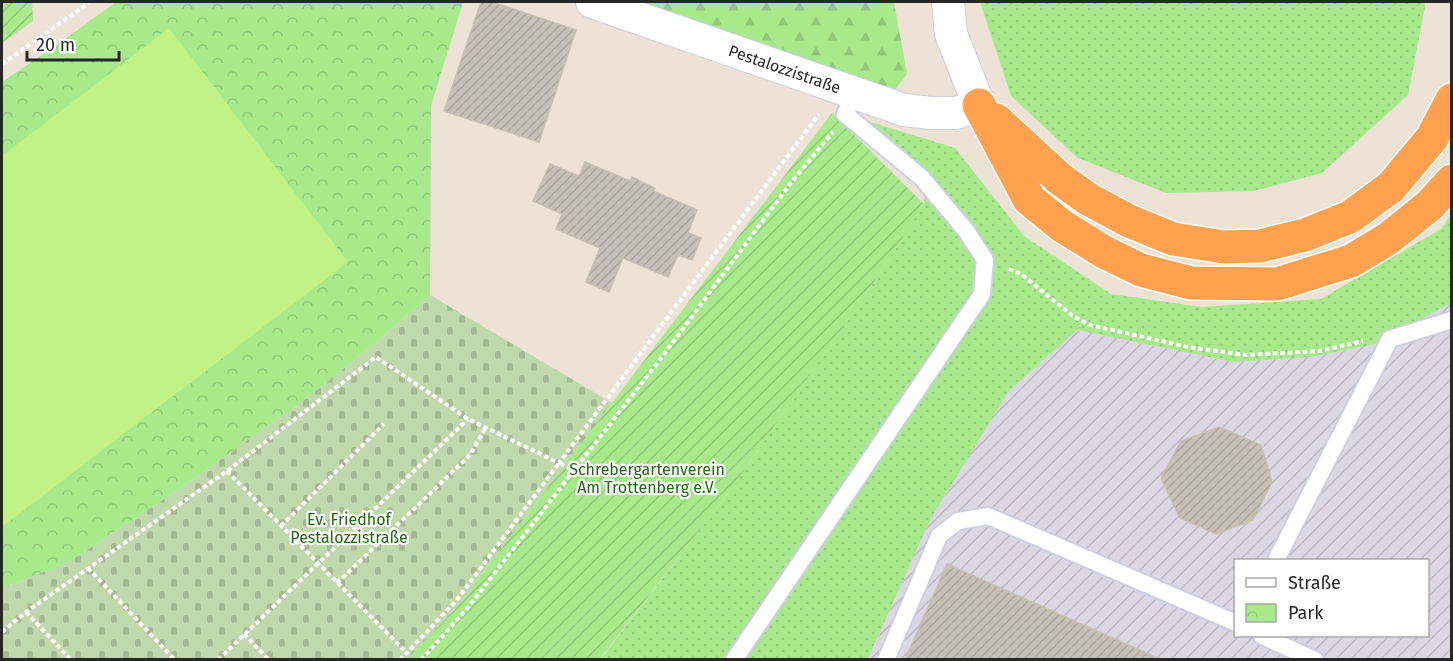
<svg xmlns="http://www.w3.org/2000/svg" width="1453" height="661" viewBox="0 0 1453 661" font-family="'Fira Sans',sans-serif">
<style>
.industrial{fill:url(#industrial-furrows);fill-rule:evenodd}
.grass{fill:url(#grass-dots)}
.forest{fill:url(#forest-firs)}
.cemetery{fill:url(#cemetery-stones)}
.park{fill:url(#park-crowns)}
.garden{fill:url(#garden-furrows)}
.pitch{fill:#c0f286}
.building{fill:url(#building-hatch);stroke:#c7c0b0;stroke-width:1.5}
.lines{fill:none;stroke-linecap:round;stroke-linejoin:round}
.lane-casing{stroke:#cccfe3;stroke-width:20}
.street-casing{stroke:#cccfe3;stroke-width:34}
.highway-casing{stroke:#fff;stroke-width:36}
.path{stroke:#fff;stroke-width:4;stroke-dasharray:4.5 3;stroke-linecap:butt}
.lane{stroke:#fff;stroke-width:16}
.street{stroke:#fff;stroke-width:32}
.highway{stroke:#ffa14e;stroke-width:33}
.labels{text-anchor:middle;dominant-baseline:central;stroke-width:4.5;stroke-linejoin:round;paint-order:stroke}
.street-label{font-size:16px;fill:#272727;stroke:#fff}
.park-label{font-size:16px;fill:#216a12;stroke:#fff}
</style>
<defs>
<pattern id="industrial-furrows" width="10" height="10" patternUnits="userSpaceOnUse" patternTransform="scale(1.5)"><rect width="10" height="10" fill="#dcd8e3"/><path d="M-1 1l2-2M0 10L10 0M9 11l2-2" fill="none" stroke="#bdb9c3"/></pattern>
<pattern id="grass-dots" width="8" height="8" patternUnits="userSpaceOnUse" patternTransform="scale(1.5)"><rect width="8" height="8" fill="#a8e98c"/><path d="M2 2h.1M6 6h.1" fill="none" stroke="#91c879" stroke-width="1.8" stroke-linecap="round"/></pattern>
<pattern id="forest-firs" width="22" height="20" patternUnits="userSpaceOnUse" patternTransform="scale(1.5)"><rect width="22" height="20" fill="#a8e98c"/><path d="M5 1l3.5 6h-7zM16 11l3.5 6h-7z" fill="#91c879"/></pattern>
<pattern id="cemetery-stones" width="16" height="16" patternUnits="userSpaceOnUse" patternTransform="scale(1.5)"><rect width="16" height="16" fill="#bfd8ac"/><path d="M2 7V4a2 2 0 0 1 4 0v3zM10 15v-3a2 2 0 0 1 4 0v3z" fill="#a4b994"/></pattern>
<pattern id="park-crowns" width="20" height="18" patternUnits="userSpaceOnUse" patternTransform="scale(1.5)"><rect width="20" height="18" fill="#a8e98c"/><path d="M2 6a3 3 0 1 1 6 0M12 15a3 3 0 1 1 6 0" fill="none" stroke="#91c879"/></pattern>
<pattern id="garden-furrows" width="10" height="10" patternUnits="userSpaceOnUse" patternTransform="scale(1.5)"><rect width="10" height="10" fill="#a8e98c"/><path d="M-1 1l2-2M0 10L10 0M9 11l2-2" fill="none" stroke="#91c879"/></pattern>
<pattern id="building-hatch" width="6" height="6" patternUnits="userSpaceOnUse" patternTransform="scale(1.5)"><rect width="6" height="6" fill="#c7c0b7"/><path d="M-1 1l2-2M0 6l6-6M5 7l2-2" fill="none" stroke="#aba59d"/></pattern>
</defs>
<rect width="100%" height="100%" fill="#ece3d6"/>
<path class="industrial" d="M1451 303V659L868 660 930 520 1009 391 1077 330 1233 362 1375 344ZM1236 560H1428V636H1236Z"/>
<g class="grass">
<polygon points="980,2 1424,2 1425,6 1408,95 1322,173 1254,191 1166,193 1078,158 1011,96"/>
<polygon points="864,120 955,148 1024,236 1111,294 1202,307 1321,299 1441,229 1451,215 1451,303 1375,344 1309,357 1233,362 1077,330 1009,391 930,520 868,659 600,660 730,491 878,276 924,204 926,176"/>
</g>
<polygon class="forest" points="625,2 894,2 907,74 891,95"/>
<polygon class="cemetery" points="430,295 612,403 457,607 408,659 2,660 2,588 67,563 179,489 304,400 378,341"/>
<polygon class="park" points="116,2 463,2 431,106 430,295 378,341 304,400 179,489 67,563 2,588 2,82 61,42"/>
<g class="garden">
<polygon points="2,2 32,2 33,21 2,43"/>
<polygon points="832,113 924,204 878,276 730,491 600,659 408,659 457,607"/>
</g>
<polygon class="pitch" points="169,28 348,262 2,527 2,156"/>
<g class="building">
<polygon points="481,2 492,2 576,30 539,142 444,111"/>
<polygon points="585,162 630,181 632,177 655,188 653,191 697,210 688,233 701,238 692,260 678,255 668,277 623,258 609,292 586,282 600,248 556,229 562,214 533,201 550,164 579,176"/>
<polygon points="1219,427 1261,445 1272,482 1253,520 1216,534 1180,518 1161,478 1181,441"/>
<polygon points="947,564 1162,660 905,660"/>
</g>
<g class="lines">
<defs>
<g id="lane">
<polyline points="1276,560 1390,339 1452,320"/>
<polyline points="1262,636 1315,660"/>
<polyline points="734,660 982,294 985,260 967,232 922,178 845,114 855,94"/>
<polyline points="886,660 939,536 958,521 988,516 1236,623"/>
</g>
<g id="street">
<path id="s1" d="M592 2 904 110 931 113H956L979 105 951 34 948 2"/>
</g>
<g id="highway">
<polyline points="979,105 1029,199 1062,226 1104,252 1141,270 1191,283 1277,284 1351,261 1389,238 1430,205 1452,181"/>
<polyline points="996,120 1060,179 1088,199 1129,221 1173,239 1224,247 1260,246 1305,235 1350,217 1391,187 1432,138 1452,100"/>
</g>
</defs>
<use href="#lane" class="lane-casing"/>
<use href="#street" class="street-casing"/>
<use href="#highway" class="highway-casing"/>
<g class="path">
<polyline points="2,64 90,2"/>
<polyline points="1009,269 1021,274 1074,317 1090,325 1188,347 1246,355 1319,351 1363,341"/>
<polyline points="227,471 407,653"/>
<polyline points="281,526 384,424"/>
<polyline points="88,568 175,660"/>
<polyline points="337,583 470,455 486,427"/>
<polyline points="26,612 71,660"/>
<polyline points="2,632 26,612 227,471 376,357 468,419 559,463 819,114"/>
<polyline points="244,634 269,660"/>
<polyline points="218,660 468,419"/>
<polyline points="400,660 456,601 559,463 572,470"/>
<polyline points="421,660 466,610 662,357 790,184 833,132"/>
</g>
<use href="#lane" class="lane"/>
<use href="#street" class="street"/>
<use href="#highway" class="highway"/>
</g>
<g class="labels">
<g class="street-label">
<text stroke="none"><textPath href="#s1" startOffset="204">Pestalozzistraße</textPath></text>
</g>
<g class="park-label">
<text x="647" y="469">Schrebergartenverein<tspan x="647" dy="18">Am Trottenberg e.V.</tspan></text>
<text x="349" y="519">Ev. Friedhof<tspan x="349" dy="18">Pestalozzistraße</tspan></text>
</g>
</g>
<rect width="1453" height="661" fill="none" stroke="#272727" stroke-width="6"/>
<rect x="1234" y="559" width="195" height="78" fill="#ffffff" stroke="#a9a9a9" stroke-width="1.5"/>
<rect x="1246" y="578" width="30" height="9" fill="#ffffff" stroke="#a9a9a9" stroke-width="1.5"/>
<text x="1288" y="589" font-size="18" fill="#272727">Straße</text>
<rect x="1246" y="604" width="30" height="18" fill="url(#park-crowns)" stroke="#a9a9a9" stroke-width="1.5"/>
<text x="1288" y="619" font-size="18" fill="#272727">Park</text>
<path d="M27 51v9h92v-9" fill="none" stroke="#272727" stroke-width="3"/>
<text x="36" y="51" font-size="18" fill="#272727" stroke="#ffffff" stroke-width="4.5" paint-order="stroke">20 m</text>
</svg>
